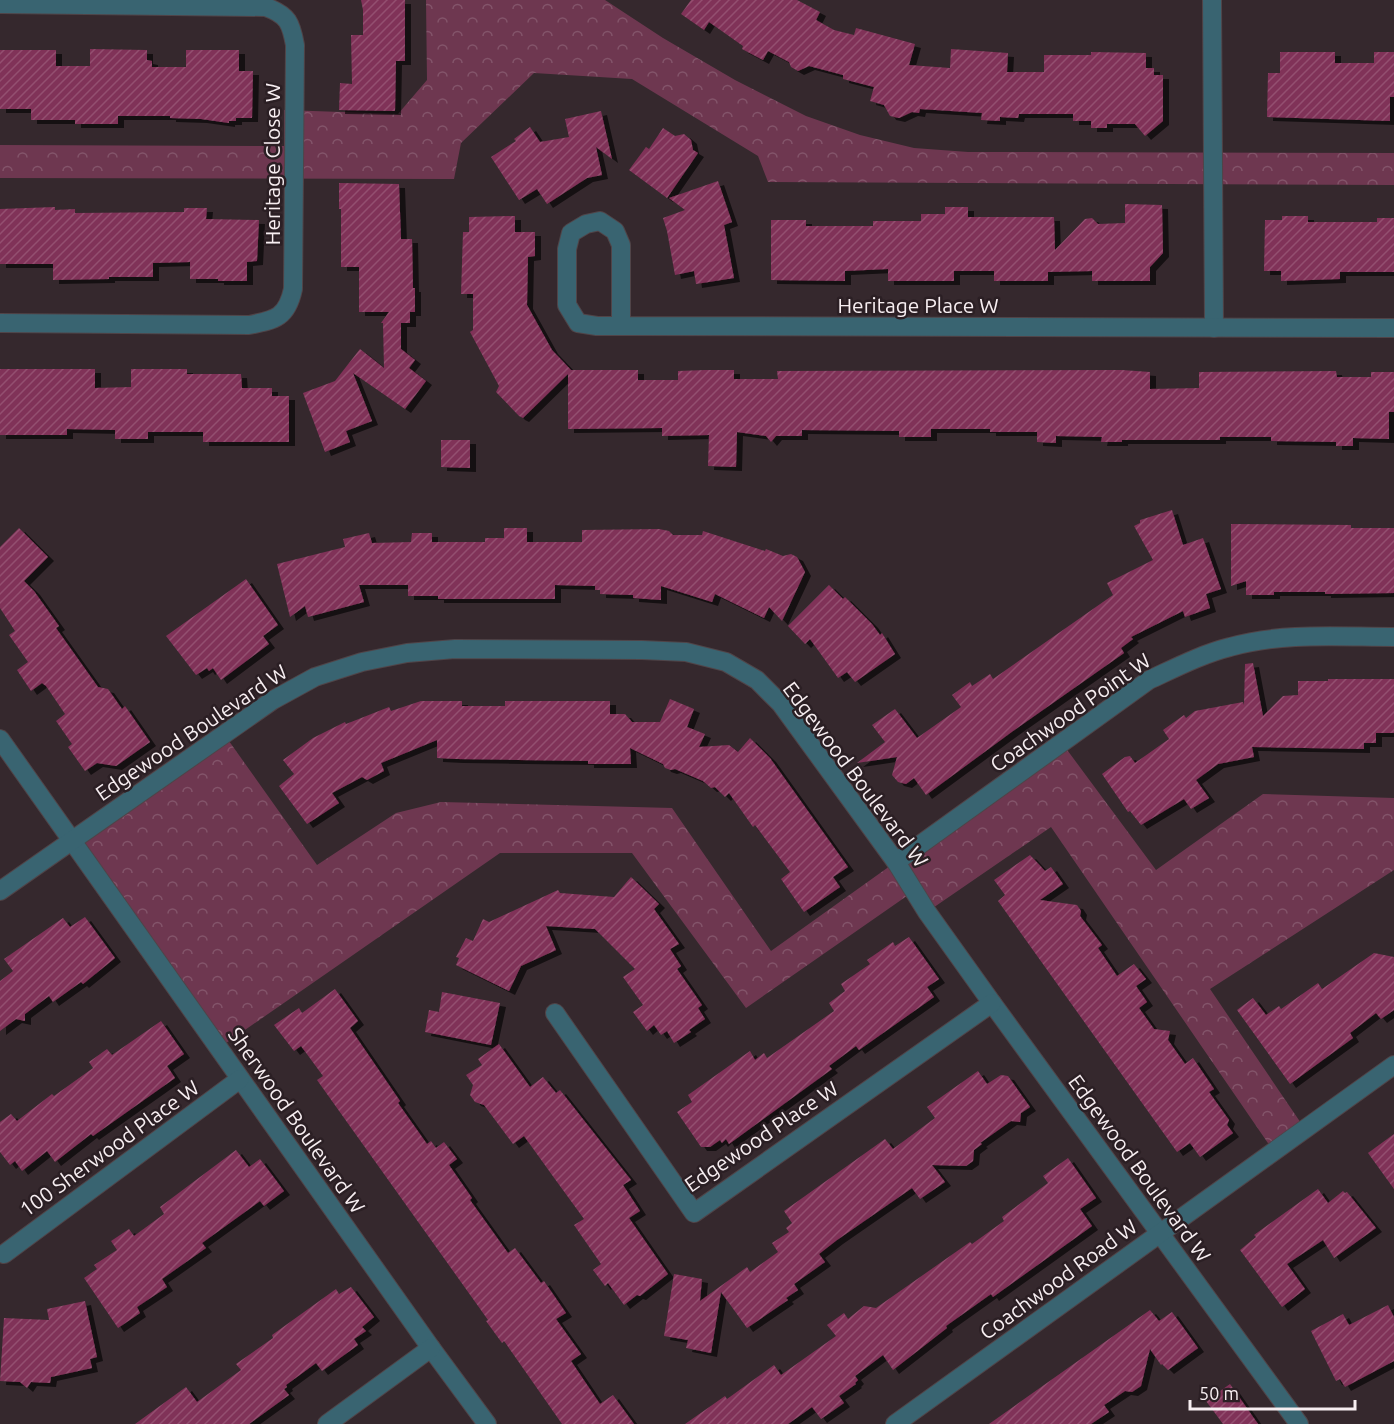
<svg xmlns="http://www.w3.org/2000/svg" width="1394" height="1424" viewBox="0 0 1394 1424" font-family="Ubuntu,sans-serif">
<style>
.forest{fill:url(#forest-crowns)}
.building{fill:url(#building-hatch);filter:url(#shadow)}
.lines{fill:none;stroke-linecap:round;stroke-linejoin:round}
.street-casing{stroke:#504448;stroke-width:20}
.street{stroke:#396471;stroke-width:18}
.labels{text-anchor:middle;dominant-baseline:central;stroke-width:5;stroke-linejoin:round;paint-order:stroke}
.street-label{font-size:21px;fill:#f7eef1;stroke:#2b1f24}
</style>
<defs>
<pattern id="forest-crowns" width="20" height="18" patternUnits="userSpaceOnUse" patternTransform="scale(1.5)"><rect width="20" height="18" fill="#6e3750"/><path d="M2 6a3 3 0 1 1 6 0M12 15a3 3 0 1 1 6 0" fill="none" stroke="#83546a"/></pattern>
<pattern id="building-hatch" width="6" height="6" patternUnits="userSpaceOnUse" patternTransform="scale(1.5)"><rect width="6" height="6" fill="#803258"/><path d="M-1 1l2-2M0 6l6-6M5 7l2-2" fill="none" stroke="#935070"/></pattern>
<filter id="shadow"><feDropShadow dx="6" dy="4" stdDeviation="0" flood-color="#0009"/></filter>
</defs>
<rect width="100%" height="100%" fill="#35282d"/>
<g class="forest">
<polygon points="426,0 605,0 663,38 735,80 806,116 860,135 914,148 968,152 1394,153 1394,185 768,182 758,156 632,79 534,73 461,143 454,179 0,178 0,145 284,146 284,110 398,114 427,80"/>
<polygon points="224,734 317,865 396,813 441,802 672,808 771,951 1062,743 1156,870 1263,794 1394,798 1394,870 1210,989 1305,1129 1274,1152 1051,827 927,912 914,891 746,1008 632,853 500,853 219,1048 72,840"/>
</g>
<g class="building">
<polygon points="361,0 405,0 405,61 396,61 395,111 339,110 340,83 352,84 351,35 363,35 363,10"/>
<polygon points="691,0 797,0 820,12 816,20 834,30 854,35 856,28 915,44 909,65 950,68 951,49 1008,53 1007,72 1044,72 1044,55 1091,55 1091,52 1146,53 1146,68 1154,68 1154,75 1163,75 1163,121 1145,136 1135,124 1107,124 1107,128 1091,128 1091,121 1073,121 1073,114 1019,114 1018,118 1000,117 1000,121 981,120 982,113 920,109 919,113 912,112 899,118 890,116 884,105 870,101 874,87 843,79 843,75 809,66 798,71 791,67 789,62 768,51 763,60 742,49 743,46 709,22 704,30 681,14"/>
<polygon points="90,49 147,50 147,60 152,61 152,67 186,67 186,50 239,50 239,71 253,71 252,118 236,118 236,121 229,121 229,123 201,119 170,118 170,116 118,116 118,124 75,124 75,120 31,120 31,109 0,109 0,50 56,50 56,66 90,66"/>
<polygon points="1280,52 1335,52 1335,63 1374,63 1374,52 1394,52 1394,97 1390,97 1390,121 1267,117 1268,73 1280,73"/>
<polygon points="601,111 612,159 596,147 602,175 587,178 547,204 537,189 519,200 491,157 516,141 514,139 530,127 540,142 569,137 565,119"/>
<polygon points="663,128 675,136 684,134 691,140 693,150 698,153 667,198 629,170 646,147 649,149"/>
<polygon points="718,181 732,222 724,225 734,278 696,284 694,271 675,275 667,231 663,218 685,210 669,198"/>
<polygon points="339,183 399,184 401,239 412,239 413,288 415,288 415,312 410,312 410,323 401,323 401,349 415,360 409,368 426,381 405,409 353,373 372,421 346,431 350,442 325,452 303,393 335,381 360,349 384,368 383,323 381,323 389,312 359,312 359,267 341,267 341,209 339,209"/>
<polygon points="1125,204 1162,205 1163,253 1150,267 1150,281 1092,281 1092,271 1048,272 1048,281 994,281 994,271 954,271 954,281 888,281 888,269 845,271 845,281 771,280 771,220 806,220 806,226 873,226 873,221 921,221 921,214 945,214 945,207 968,207 968,217 1054,217 1055,250 1085,219 1092,218 1098,224 1125,223"/>
<polygon points="55,207 55,210 75,209 75,213 184,212 184,208 207,208 206,219 259,220 257,261 247,262 247,281 218,281 218,279 190,279 190,262 153,263 153,277 109,277 109,279 53,280 53,264 0,264 0,209"/>
<polygon points="515,216 515,232 535,232 535,256 528,257 527,305 552,350 571,370 638,370 638,380 678,380 678,371 705,370 734,370 734,379 778,379 777,371 1122,370 1150,372 1150,389 1199,388 1199,372 1336,371 1337,377 1371,377 1371,372 1394,372 1394,412 1389,412 1389,439 1353,438 1353,446 1336,446 1336,442 1271,441 1271,437 1220,437 1220,440 1122,440 1122,442 1101,442 1102,437 1056,436 1056,443 1037,442 1037,432 990,432 990,429 931,429 931,437 899,437 899,431 802,430 802,436 776,436 771,442 766,436 737,432 736,467 708,466 709,435 662,436 662,428 568,429 568,374 523,418 519,416 496,392 499,386 470,332 473,330 473,294 461,294 463,232 469,232 469,217"/>
<polygon points="1282,216 1308,216 1308,222 1377,222 1377,218 1394,218 1394,272 1340,272 1340,279 1281,281 1281,271 1264,271 1265,220 1282,220"/>
<polygon points="0,369 95,369 95,388 131,387 131,369 187,369 187,374 241,374 242,388 272,388 272,396 289,396 289,442 203,442 203,432 148,432 148,439 115,439 115,430 67,429 67,435 0,435"/>
<polygon points="441,440 470,440 470,468 441,467"/>
<polygon points="1172,510 1183,545 1203,538 1221,589 1206,594 1210,608 1185,617 1183,611 1131,637 1133,639 1121,648 1124,653 1013,731 926,795 914,778 906,784 898,782 892,775 897,757 857,763 885,742 872,725 895,709 917,738 961,707 952,695 970,682 972,686 990,674 993,679 1113,595 1107,583 1153,560 1134,526 1140,523 1140,520"/>
<polygon points="1231,524 1351,525 1351,528 1394,528 1394,593 1325,594 1325,592 1274,592 1274,595 1246,595 1246,581 1231,586"/>
<polygon points="19,528 48,557 24,581 34,591 59,626 56,628 98,687 108,689 122,709 125,706 150,742 116,766 97,763 85,771 68,747 72,744 56,721 65,714 46,686 42,683 31,691 17,670 28,662 9,635 15,631 0,608 0,547"/>
<polygon points="504,528 527,528 527,542 582,542 582,530 659,529 669,531 673,535 702,535 703,531 765,551 766,549 783,556 791,554 797,557 805,572 782,621 769,607 764,618 715,594 712,602 661,586 661,600 633,598 633,595 600,594 600,590 595,590 595,586 555,585 555,599 438,599 438,596 408,596 408,585 359,585 364,602 308,617 305,606 290,617 277,564 345,547 343,539 369,533 372,543 411,542 412,533 432,533 432,542 485,542 485,538 504,538"/>
<polygon points="246,579 278,625 263,636 269,644 221,680 213,668 209,671 207,668 196,675 166,636"/>
<polygon points="829,585 843,599 845,597 872,624 880,635 882,633 895,654 855,682 847,672 838,678 810,639 805,644 788,626"/>
<polygon points="1253,663 1263,716 1283,696 1298,695 1298,681 1328,681 1328,679 1394,679 1394,733 1376,733 1376,743 1364,743 1364,749 1252,747 1254,757 1218,764 1196,780 1209,798 1191,809 1184,799 1141,825 1130,811 1128,812 1102,774 1125,757 1130,756 1135,763 1169,739 1163,730 1184,715 1186,718 1195,711 1243,702 1244,705 1245,664"/>
<polygon points="670,699 694,709 687,727 705,734 699,747 729,745 738,752 750,738 770,758 848,867 833,877 840,887 804,912 781,879 790,872 755,825 753,827 729,793 725,797 715,787 711,788 703,781 675,769 671,770 665,768 663,764 630,748 631,764 588,764 588,761 457,759 437,758 437,740 381,763 384,771 367,780 362,777 332,793 339,803 307,824 279,786 294,774 283,760 313,738 345,722 346,724 389,707 391,711 421,701 462,701 462,706 505,706 505,701 610,701 610,714 625,714 632,722 660,722"/>
<polygon points="1030,855 1045,871 1051,867 1063,884 1040,900 1077,905 1081,911 1080,916 1102,945 1098,948 1117,976 1134,964 1146,979 1136,986 1147,1002 1139,1008 1154,1029 1170,1031 1168,1040 1185,1064 1193,1058 1214,1089 1209,1092 1229,1120 1227,1125 1233,1133 1200,1157 1190,1143 1177,1152 998,901 1005,895 994,880"/>
<polygon points="631,877 659,904 654,909 679,944 670,949 681,966 677,969 702,1005 698,1008 705,1019 689,1030 691,1032 674,1043 667,1031 661,1035 654,1025 647,1031 633,1012 643,1005 623,977 635,969 595,929 546,926 556,950 521,966 509,991 456,965 459,958 456,957 466,938 473,941 483,919 489,922 558,890 560,893 614,897"/>
<polygon points="85,917 115,958 83,984 81,982 53,1002 49,996 25,1014 25,1021 16,1019 0,1031 0,981 13,971 4,959 63,918 70,927"/>
<polygon points="909,937 939,979 927,987 934,997 859,1050 856,1046 829,1066 832,1069 729,1144 726,1139 722,1143 720,1140 710,1147 701,1147 677,1112 692,1102 688,1095 750,1051 755,1060 764,1053 767,1058 834,1011 829,1003 845,991 841,984 870,964 867,960 893,942 895,946"/>
<polygon points="1374,953 1394,957 1394,1010 1381,1019 1376,1013 1350,1033 1353,1038 1290,1084 1237,1010 1253,998 1266,1015 1279,1006 1281,1009 1318,983 1322,989"/>
<polygon points="335,989 358,1021 350,1028 400,1101 398,1103 427,1144 431,1141 436,1148 444,1142 457,1159 449,1165 472,1198 470,1200 508,1253 515,1248 541,1283 544,1281 566,1313 556,1319 581,1354 571,1361 600,1404 613,1395 634,1424 562,1424 504,1341 502,1343 486,1321 488,1320 317,1080 323,1076 301,1046 294,1051 274,1025 299,1008 302,1013"/>
<polygon points="442,992 500,1003 491,1045 425,1032 429,1010 439,1012"/>
<polygon points="161,1021 184,1054 167,1066 175,1078 93,1136 91,1134 55,1162 47,1151 22,1171 15,1161 10,1165 0,1152 0,1122 11,1114 17,1121 52,1094 54,1096 93,1068 89,1062 107,1049 112,1055"/>
<polygon points="499,1044 530,1087 543,1077 556,1093 560,1090 631,1180 623,1185 640,1211 629,1218 668,1274 640,1296 637,1295 624,1305 608,1283 605,1286 593,1270 601,1264 574,1225 584,1219 552,1175 524,1136 513,1144 484,1105 475,1102 470,1095 473,1085 466,1075 482,1065 478,1059"/>
<polygon points="978,1071 987,1084 1001,1075 1008,1076 1030,1107 1021,1113 1020,1122 1011,1121 980,1143 982,1144 974,1150 973,1161 966,1166 932,1165 945,1182 920,1199 912,1188 837,1240 819,1254 825,1262 794,1284 798,1290 786,1298 788,1300 747,1328 721,1292 711,1353 686,1348 688,1340 664,1336 674,1274 702,1279 700,1301 747,1267 750,1272 778,1252 772,1243 789,1232 786,1228 792,1223 784,1211 885,1139 893,1149 935,1118 927,1107"/>
<polygon points="1394,1134 1394,1189 1368,1153"/>
<polygon points="236,1150 249,1167 260,1159 284,1191 264,1206 260,1201 202,1243 206,1248 162,1279 167,1287 137,1307 140,1313 118,1328 84,1278 97,1269 94,1265 117,1250 111,1241 129,1229 134,1236 164,1214 160,1207"/>
<polygon points="1068,1158 1096,1198 1080,1209 1092,1226 993,1297 991,1294 946,1326 947,1328 893,1370 883,1355 855,1376 858,1380 855,1383 856,1384 839,1396 844,1403 821,1419 812,1407 788,1424 685,1424 725,1396 727,1399 774,1365 781,1375 836,1336 827,1325 844,1313 848,1319 864,1306 876,1308 970,1242 972,1244 1004,1221 1002,1217 1048,1183 1043,1176"/>
<polygon points="1318,1189 1328,1203 1343,1191 1345,1193 1347,1192 1376,1228 1334,1258 1323,1240 1287,1264 1305,1289 1282,1307 1240,1250 1256,1237 1254,1235"/>
<polygon points="351,1287 374,1317 362,1327 366,1331 354,1339 358,1345 322,1371 316,1363 286,1385 287,1387 284,1389 289,1395 249,1424 135,1424 186,1387 197,1402 241,1370 236,1364 273,1338 272,1335 336,1289 339,1294"/>
<polygon points="85,1301 97,1357 90,1359 92,1368 51,1377 50,1383 31,1382 27,1388 20,1382 0,1381 4,1318 49,1320 47,1309"/>
<polygon points="1388,1305 1394,1317 1394,1361 1345,1387 1340,1379 1336,1381 1311,1331 1343,1314 1349,1325"/>
<polygon points="1150,1310 1159,1321 1172,1312 1198,1348 1168,1370 1162,1364 1161,1365 1150,1349 1141,1386 1132,1392 1125,1391 1104,1405 1109,1412 1091,1424 989,1424"/>
<polygon points="1230,1384 1258,1424 1223,1424 1206,1401"/>
</g>
<g class="lines">
<defs>
<g id="street">
<polyline points="1212,0 1214,328"/>
<path d="M0 4 266 7C288 15 291 23 295 45L293 289C287 317 276 320 249 325L0 323"/>
<polyline points="621,326 621,245 615,231 600,221 586,224 571,233 567,249 567,305 578,323 597,326 621,326 1394,328"/>
<polyline points="0,739 431,1348 487,1424"/>
<path d="M896 862 1149 680C1175 668 1202 654 1230 647 1283 632 1340 637 1394 637"/>
<polyline points="0,891 273,700 315,677 362,662 407,653 455,649 642,650 686,652 726,662 757,680 781,704 896,862 927,912 992,1003 1299,1424"/>
<polyline points="555,1013 694,1213 992,1003"/>
<polyline points="4,1254 240,1079"/>
<polyline points="327,1424 431,1348"/>
<polyline points="895,1424 1394,1065"/>
</g>
</defs>
<use href="#street" class="street-casing"/>
<use href="#street" class="street"/>
</g>
<g class="labels">
<g class="street-label">
<text transform="translate(272 164) rotate(-90)">Heritage Close W</text>
<text x="918" y="305">Heritage Place W</text>
<text transform="translate(1070 712) rotate(-35)">Coachwood Point W</text>
<text transform="translate(191 732) rotate(-34)">Edgewood Boulevard W</text>
<text transform="translate(856 774) rotate(53)">Edgewood Boulevard W</text>
<text transform="translate(297 1120) rotate(55)">Sherwood Boulevard W</text>
<text transform="translate(761 1136) rotate(-34)">Edgewood Place W</text>
<text transform="translate(109 1148) rotate(-36)">100 Sherwood Place W</text>
<text transform="translate(1140 1168) rotate(54)">Edgewood Boulevard W</text>
<text transform="translate(1058 1279) rotate(-36)">Coachwood Road W</text>
</g>
</g>
<path d="M1190 1400v9h165v-9" fill="none" stroke="#f7eef1" stroke-width="3"/>
<text x="1199" y="1400" font-size="18" fill="#f7eef1" stroke="#2b1f24" stroke-width="4.5" paint-order="stroke">50 m</text>
</svg>
